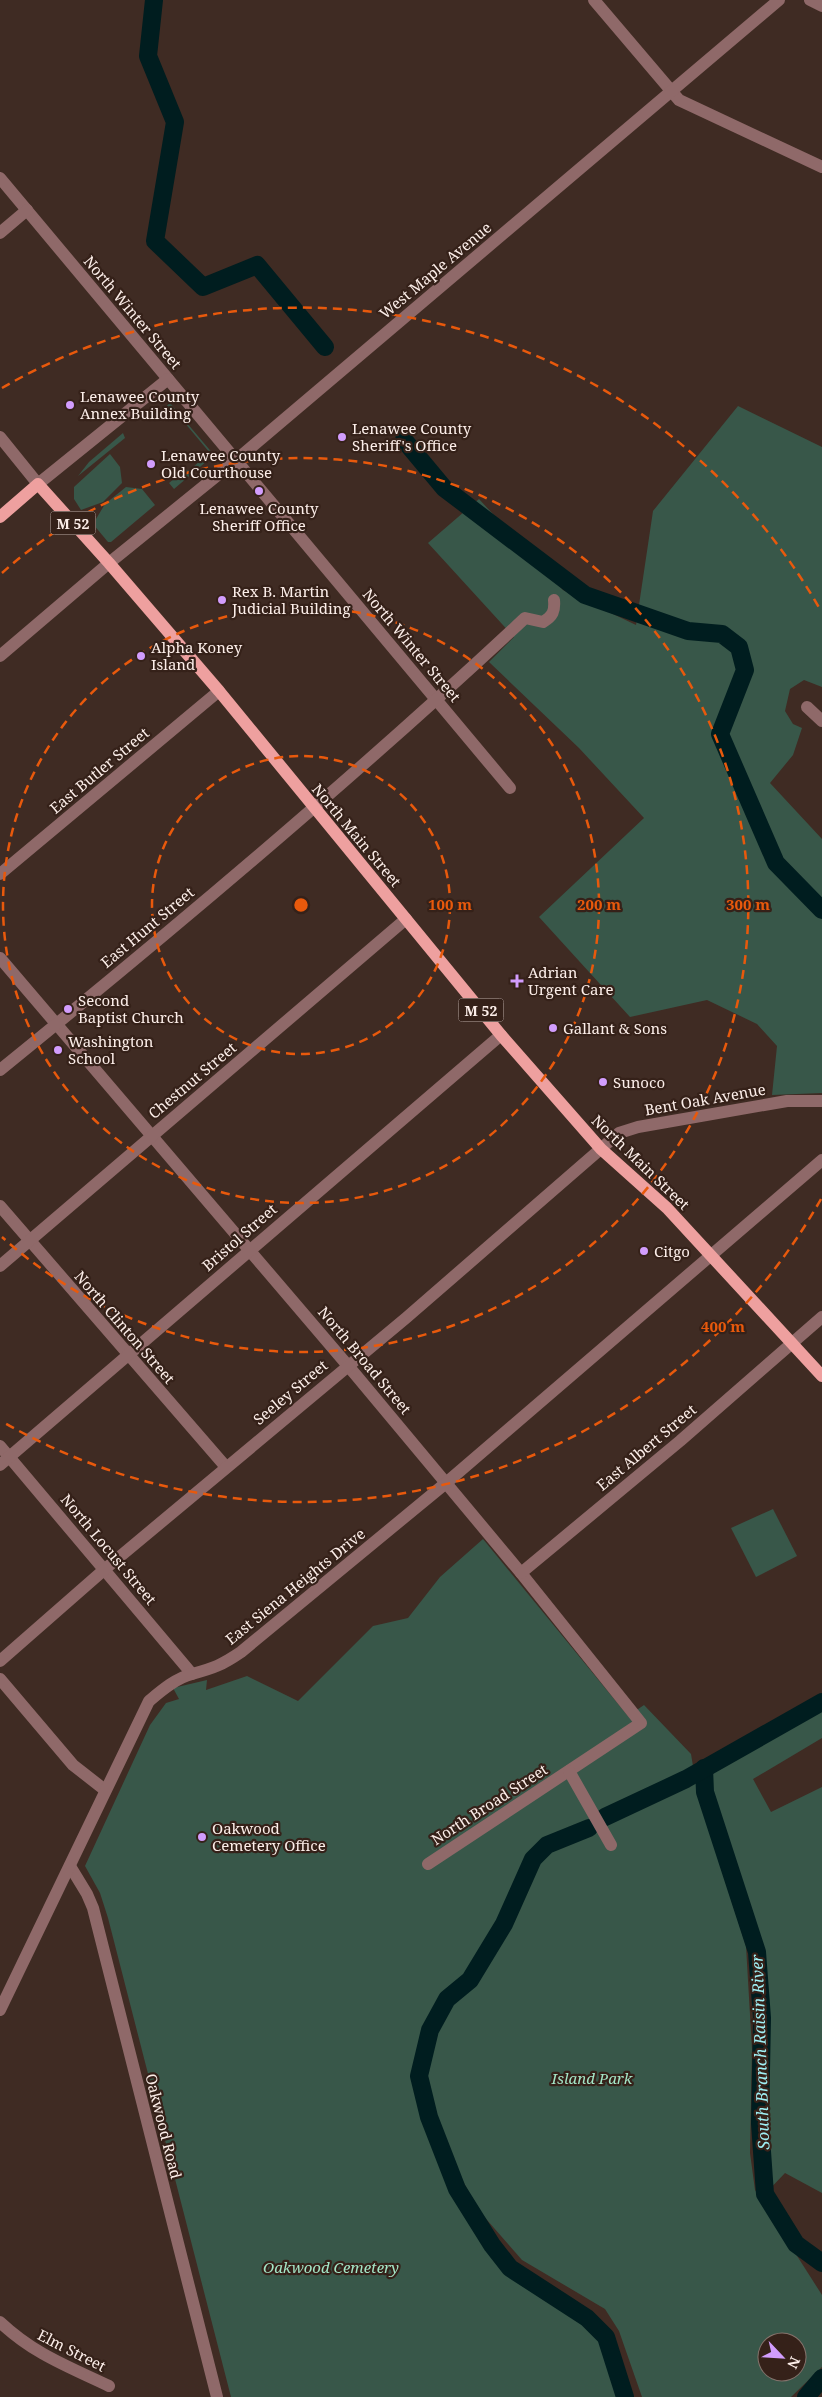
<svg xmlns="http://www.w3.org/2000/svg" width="822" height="2397" viewBox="0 0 822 2397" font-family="'Noto Serif',serif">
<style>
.green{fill:#385749;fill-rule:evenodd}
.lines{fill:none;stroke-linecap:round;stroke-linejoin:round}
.river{stroke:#001d1f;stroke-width:18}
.minor{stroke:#8f6969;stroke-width:12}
.major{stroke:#eea09f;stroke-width:12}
.ring{fill:none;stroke:#e8590c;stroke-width:2.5;stroke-dasharray:9 6}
.poi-dot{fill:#d29dfd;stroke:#352119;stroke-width:2}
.labels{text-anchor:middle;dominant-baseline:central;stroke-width:4.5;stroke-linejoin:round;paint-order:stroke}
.shield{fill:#352119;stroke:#c0b0ab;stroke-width:1}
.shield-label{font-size:14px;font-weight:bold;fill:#fceee9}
.street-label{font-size:15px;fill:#fceee9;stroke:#352119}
.poi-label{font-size:15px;fill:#fceee9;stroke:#352119;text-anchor:start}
.park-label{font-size:15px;font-style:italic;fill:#a4e6c7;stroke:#352119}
.water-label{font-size:16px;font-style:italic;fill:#9ff0f5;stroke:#352119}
.centre{fill:#e8590c;stroke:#352119;stroke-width:2.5}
.ring-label{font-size:15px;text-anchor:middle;font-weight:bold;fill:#e8590c;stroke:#352119;stroke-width:4.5;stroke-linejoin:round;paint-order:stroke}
</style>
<rect width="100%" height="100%" fill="#3f2b23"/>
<g class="green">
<polygon points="170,403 214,455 174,489 169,483 186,469 188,471 210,453 174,410 166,416 161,411"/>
<polygon points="738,406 822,447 822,687 804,680 790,689 785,711 793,724 802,728 793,755 770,783 822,839 822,1093 772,1095 777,1046 757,1024 707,1000 630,1017 539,917 644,818 579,748 489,662 514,637 428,543 479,499 563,590 636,625 653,511"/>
<polygon points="123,433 125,438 78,476 89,462"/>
<polygon points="110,454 120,467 122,483 103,502 81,510 74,499 74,487"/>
<polygon points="126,487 142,489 155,505 111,542 108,542 93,524 105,504"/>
<polygon points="773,1509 797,1556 756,1577 731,1528"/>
<path d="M483 1539 628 1716 644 1705 691 1754 698 1796 746 1946 752 2049 750 2153 755 2190 822 2295V2367L791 2397H642L619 2331 605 2309 522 2260 480 2212 449 2156 431 2111 422 2076 426 2052 455 1992 447 1999 430 2030 419 2076 429 2117 457 2189 492 2245 510 2268 587 2318 606 2337 623 2397H231L108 1918 100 1893 85 1866 150 1725 166 1703 179 1699 173 1688 207 1680 206 1690 247 1676 298 1701 373 1626 408 1618 440 1577ZM767 2342H797V2372H767Z"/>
<polygon points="822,1702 822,1738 753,1779 771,1812 822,1787 822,2193 785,2173 765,2194 760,2123 762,2018 757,1952 705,1792 704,1768"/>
</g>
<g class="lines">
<g class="river">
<polyline points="154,0 148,56 175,122 155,241 203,287 257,265 325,347"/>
<polyline points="404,440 444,488 585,595 688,631 722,634 739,647 745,670 720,734 776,863 822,910"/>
<polyline points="704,1768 705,1792 757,1952 762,2018 760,2123 765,2194 796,2244 822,2263"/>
<polyline points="605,1817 686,1779 822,1702"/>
<polyline points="589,1828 547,1845 533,1859 504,1924 470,1980 447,1999 430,2030 419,2076 429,2117 457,2189 492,2245 510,2268 587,2318 606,2337 625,2397"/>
<polyline points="806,2397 822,2378"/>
</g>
<g class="minor">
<polyline points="594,0 679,100 822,167"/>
<polyline points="810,0 822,6"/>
<polyline points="0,178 510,788"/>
<polyline points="0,233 27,210"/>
<polyline points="0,437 38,484 168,379"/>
<polyline points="0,656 109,563 235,461 779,0"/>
<polyline points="807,707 822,721"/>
<polyline points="0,874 219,691"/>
<polyline points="0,958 355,1374 521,1573 641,1723 428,1864"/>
<path d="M0 1070C179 925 356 776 525 618L543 622C553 616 555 611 554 600"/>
<polyline points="0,1206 226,1467"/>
<polyline points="0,1266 406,919"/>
<polyline points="0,1446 192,1674"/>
<polyline points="0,1465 501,1035"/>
<polyline points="521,1573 680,1441 822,1317"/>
<polyline points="0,1661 105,1569 406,1318 619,1133 638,1127 787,1101 822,1101"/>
<polyline points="0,1679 73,1765 105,1790"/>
<polyline points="569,1771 611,1845"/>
<polyline points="70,1866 87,1894 93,1908 217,2397"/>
<path d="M0 2010 149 1701C161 1691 176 1678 192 1674 214 1668 222 1665 241 1652L446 1483 822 1160"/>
<path d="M0 2322C34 2354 67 2366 109 2386"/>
</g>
<polyline class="major" points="0,517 38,484 109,563 219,691 501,1035 601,1149 667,1208 822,1376"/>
</g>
<g class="ring">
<circle cx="301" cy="905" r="149"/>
<circle cx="301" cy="905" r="298"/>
<path d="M2 573A447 447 0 1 1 2 1237"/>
<path d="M821 1199A597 597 0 0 1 3 1422M2 388A597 597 0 0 1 821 611"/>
</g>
<g class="poi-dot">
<circle cx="70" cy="405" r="5"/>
<circle cx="342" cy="437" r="5"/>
<circle cx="151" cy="464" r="5"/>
<circle cx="259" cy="491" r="5"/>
<circle cx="222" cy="600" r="5"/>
<circle cx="141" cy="656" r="5"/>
<path d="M514.5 973.5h5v5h5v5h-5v5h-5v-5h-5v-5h5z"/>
<circle cx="68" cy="1009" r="5"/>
<circle cx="553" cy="1028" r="5"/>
<circle cx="58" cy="1050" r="5"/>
<circle cx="603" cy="1082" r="5"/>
<circle cx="644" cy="1251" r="5"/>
<circle cx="202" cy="1837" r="5"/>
</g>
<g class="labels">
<g class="shield">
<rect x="50.5" y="511.5" width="45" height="23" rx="4"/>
<rect x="458.5" y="998.5" width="45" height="23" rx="4"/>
</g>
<g class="shield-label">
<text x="73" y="523">M 52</text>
<text x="481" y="1010">M 52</text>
</g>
<g class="street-label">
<text transform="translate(435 270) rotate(-40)">West Maple Avenue</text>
<text transform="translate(133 312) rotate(50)">North Winter Street</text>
<text transform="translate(412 645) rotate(50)">North Winter Street</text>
<text transform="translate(99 770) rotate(-40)">East Butler Street</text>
<text transform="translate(357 835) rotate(50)">North Main Street</text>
<text transform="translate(147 927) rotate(-40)">East Hunt Street</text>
<text transform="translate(192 1080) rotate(-40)">Chestnut Street</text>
<text transform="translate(705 1099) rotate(-10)">Bent Oak Avenue</text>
<text transform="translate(641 1162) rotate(44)">North Main Street</text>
<text transform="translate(239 1237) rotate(-41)">Bristol Street</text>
<text transform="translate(125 1327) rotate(49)">North Clinton Street</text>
<text transform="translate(365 1360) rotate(50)">North Broad Street</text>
<text transform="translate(290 1392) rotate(-40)">Seeley Street</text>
<text transform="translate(646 1447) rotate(-40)">East Albert Street</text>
<text transform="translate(109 1549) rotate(50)">North Locust Street</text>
<text transform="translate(295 1586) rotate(-39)">East Siena Heights Drive</text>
<text transform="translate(489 1804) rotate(-33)">North Broad Street</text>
<text transform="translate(164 2126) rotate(76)">Oakwood Road</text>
<text transform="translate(72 2350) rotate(27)">Elm Street</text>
</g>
<g class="poi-label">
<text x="80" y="396">Lenawee County<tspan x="80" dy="17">Annex Building</tspan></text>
<text x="352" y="428">Lenawee County<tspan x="352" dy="17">Sheriff's Office</tspan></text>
<text x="161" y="455">Lenawee County<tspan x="161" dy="17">Old Courthouse</tspan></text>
<text x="259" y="508" text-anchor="middle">Lenawee County<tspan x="259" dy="17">Sheriff Office</tspan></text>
<text x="232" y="591">Rex B. Martin<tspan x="232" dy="17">Judicial Building</tspan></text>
<text x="151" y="647">Alpha Koney<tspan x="151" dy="17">Island</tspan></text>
<text x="528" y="972">Adrian<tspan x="528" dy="17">Urgent Care</tspan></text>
<text x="78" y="1000">Second<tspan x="78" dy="17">Baptist Church</tspan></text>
<text x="563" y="1028">Gallant &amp; Sons</text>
<text x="68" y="1041">Washington<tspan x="68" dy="17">School</tspan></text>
<text x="613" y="1082">Sunoco</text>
<text x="654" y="1251">Citgo</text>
<text x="212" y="1828">Oakwood<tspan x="212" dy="17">Cemetery Office</tspan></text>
</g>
<g class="park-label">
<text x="592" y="2078">Island Park</text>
<text x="331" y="2267">Oakwood Cemetery</text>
</g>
<g class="water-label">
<text transform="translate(760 2052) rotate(-92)">South Branch Raisin River</text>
</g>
</g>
<circle cx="301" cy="905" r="8" class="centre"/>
<g class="ring-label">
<text x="450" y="910">100 m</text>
<text x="599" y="910">200 m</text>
<text x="748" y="910">300 m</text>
<text x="723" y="1332">400 m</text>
</g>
<g transform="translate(782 2357) rotate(115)"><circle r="24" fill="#352119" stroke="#85736c"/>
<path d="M0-4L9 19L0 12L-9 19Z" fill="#d29dfd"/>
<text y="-8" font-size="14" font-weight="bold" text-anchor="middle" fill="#fceee9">N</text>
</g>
</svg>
